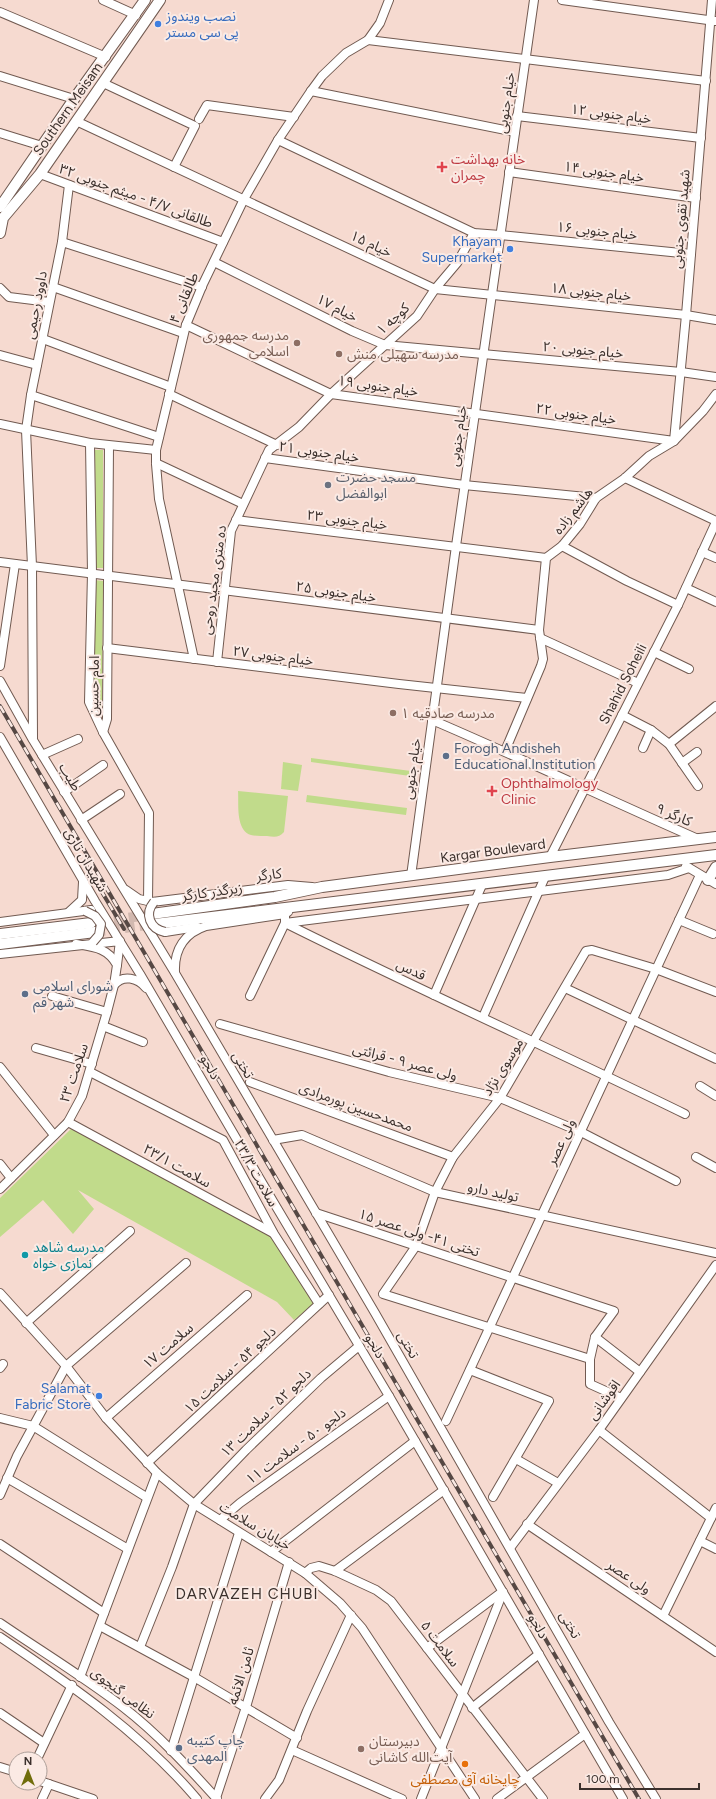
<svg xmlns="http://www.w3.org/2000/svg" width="716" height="1799" viewBox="0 0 716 1799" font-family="Figtree,'Noto Sans Arabic',sans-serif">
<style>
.green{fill:#c1db8b}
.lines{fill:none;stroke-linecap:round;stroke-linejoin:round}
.major-tunnel{stroke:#d1b8af;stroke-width:10;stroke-dasharray:10 5;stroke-linecap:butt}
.minor-casing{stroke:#715a51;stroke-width:10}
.major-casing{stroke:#715a51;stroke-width:12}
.minor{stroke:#fff;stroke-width:8}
.major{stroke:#fff;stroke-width:10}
.rail-casing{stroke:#564844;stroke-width:4}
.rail{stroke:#fbeae4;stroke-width:2.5;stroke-dasharray:8;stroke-linecap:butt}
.minor-bridge-casing{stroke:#715a51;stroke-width:10;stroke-linecap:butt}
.minor-bridge{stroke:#fff;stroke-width:8}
.shop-dot{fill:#3f7fe0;stroke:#fbeae4;stroke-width:1.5}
.health-dot{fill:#e0444e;stroke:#fbeae4;stroke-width:1.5}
.education-dot{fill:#8d6e63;stroke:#fbeae4;stroke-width:1.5}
.worship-dot{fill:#6b7280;stroke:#fbeae4;stroke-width:1.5}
.service-dot{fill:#5c6f8a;stroke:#fbeae4;stroke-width:1.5}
.culture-dot{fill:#0f9aa8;stroke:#fbeae4;stroke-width:1.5}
.food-dot{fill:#e8710a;stroke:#fbeae4;stroke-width:1.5}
.labels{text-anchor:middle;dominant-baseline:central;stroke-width:4;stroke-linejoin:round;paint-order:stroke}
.shop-label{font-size:14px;fill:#366cbe;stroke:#fbeae4;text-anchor:end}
.street-label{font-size:14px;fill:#3b302c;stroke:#fbeae4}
.health-label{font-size:14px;fill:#be3a42;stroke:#fbeae4;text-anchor:start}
.education-label{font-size:14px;fill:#785e54;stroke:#fbeae4;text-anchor:start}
.worship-label{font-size:14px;fill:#5b616d;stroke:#fbeae4;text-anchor:start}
.service-label{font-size:14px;fill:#4e5e75;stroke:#fbeae4;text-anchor:start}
.culture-label{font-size:14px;fill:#0d838f;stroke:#fbeae4;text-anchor:start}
.food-label{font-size:14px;fill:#c56008;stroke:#fbeae4}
.neighbourhood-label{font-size:15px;letter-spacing:1px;fill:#3b302c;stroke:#fbeae4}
</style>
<rect width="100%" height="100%" fill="#f6dad0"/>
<g class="green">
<polygon points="95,450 103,450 103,568 96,568"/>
<polygon points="94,580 103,581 102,717 92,701"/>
<polygon points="311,758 411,771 410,776 311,762"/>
<polygon points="283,762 302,765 298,791 281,789"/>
<path d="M238 791 288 796 284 832C279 838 274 837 267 836 262 836 255 836 251 835 235 830 239 803 238 791Z"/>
<polygon points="307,795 407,808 406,815 306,802"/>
<polygon points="72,1128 277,1240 315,1303 294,1320 277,1302 78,1190 94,1209 73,1234 43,1200 0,1237 0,1198"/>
</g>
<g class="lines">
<g class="major-tunnel">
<polyline points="99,922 148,915"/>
<polyline points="95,932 154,924"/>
</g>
<defs>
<g id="minor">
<polyline points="103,0 136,15"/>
<polyline points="562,0 715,21"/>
<polyline points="0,12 106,57"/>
<polyline points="368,40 706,81"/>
<polyline points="0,76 74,99"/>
<polyline points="103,83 195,126 174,167"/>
<polyline points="311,91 515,132"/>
<polyline points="517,116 701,138"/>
<polyline points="199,119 207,105 294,117"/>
<polyline points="76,121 435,289 686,315 716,320"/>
<polyline points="0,133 42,146"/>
<polyline points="278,140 474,233 500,235 691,254"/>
<polyline points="509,172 696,198"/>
<polyline points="40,174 223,242"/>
<polyline points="62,242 202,287"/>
<polyline points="214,262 352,331 385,345 681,372 716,377"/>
<polyline points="53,287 183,333"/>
<polyline points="0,288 9,297 49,302"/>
<polyline points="186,325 331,394 674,441 686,315 712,0"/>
<polyline points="43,339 171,387"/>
<polyline points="0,355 37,365"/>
<polyline points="169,394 277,445"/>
<polyline points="31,395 159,437"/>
<polyline points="0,424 90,443 156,450"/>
<polyline points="90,443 92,573 89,702 103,732 149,813 148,901"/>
<polyline points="265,458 464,485 596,498"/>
<polyline points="156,463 243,504"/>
<polyline points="625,478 716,521"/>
<polyline points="236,520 546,558"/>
<polyline points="562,546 627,581 678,605"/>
<polyline points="702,552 716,558"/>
<polyline points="0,562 539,630"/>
<polyline points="686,588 716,602"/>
<polyline points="540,638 638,683"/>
<polyline points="107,648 399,684 527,698"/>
<polyline points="654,652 689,669"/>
<polyline points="194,659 159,499 156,464 156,450 186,325 203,284 244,199 278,140 311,91 322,76 346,53 368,40 380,23 389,0"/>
<polyline points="217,662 231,531 269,450 299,427 331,394 417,316 435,289 457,263 474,233"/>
<polyline points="0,666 15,564"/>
<polyline points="0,681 33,740 175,973 375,1313 609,1722 656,1799"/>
<polyline points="622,715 651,730 669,744 698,786"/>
<path d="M432 720C521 758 609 800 698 839"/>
<polyline points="103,732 107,719 109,446"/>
<polyline points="0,737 95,901 140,974 274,1203 389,1396 623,1799"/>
<polyline points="33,738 32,566 26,430 31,395 62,242 69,185"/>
<polyline points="669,744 716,706"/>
<polyline points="643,748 651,730"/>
<polyline points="505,751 541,666 543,659 539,630 546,558 562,546 580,524 596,498 625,478 649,456 674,441 703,411 716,394"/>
<polyline points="42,755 78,739"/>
<polyline points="682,763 697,752"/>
<polyline points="64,792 103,765"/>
<polyline points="81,820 120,794"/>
<polyline points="550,857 678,605 716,522"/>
<polyline points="686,866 716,884"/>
<polyline points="411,876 456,546 534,0"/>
<polyline points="126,890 139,899 152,902 288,885 312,887"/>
<polyline points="69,912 82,900 83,882"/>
<path d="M285 914V923C417 989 552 1049 685 1114"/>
<polyline points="679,920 713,934"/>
<polyline points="0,922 91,910"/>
<polyline points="165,932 197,927"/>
<polyline points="0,954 120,941 117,965"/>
<path d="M175 972C174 949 185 933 206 926L285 914 288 912"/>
<path d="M114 985C123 974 138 978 146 988"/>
<polyline points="565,988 716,1059"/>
<polyline points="434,995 482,885"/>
<polyline points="52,996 107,1012"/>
<polyline points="250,996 285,923 668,875 689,868"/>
<polyline points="483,1017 545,877"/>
<polyline points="220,1024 389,1072 500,1098 581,1132 676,1181"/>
<polyline points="103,1026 143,1042"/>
<polyline points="36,1048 92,1064"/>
<polyline points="0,1067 54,1135"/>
<polyline points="90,1072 223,1140 274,1234 319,1304"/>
<polyline points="250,1082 453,1157"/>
<polyline points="700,1086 716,1096"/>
<polyline points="68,1122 273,1233"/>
<polyline points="273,1140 302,1135 435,1192 716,1253"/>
<polyline points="696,1157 716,1168"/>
<polyline points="0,1164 11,1178"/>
<path d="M0 1189 68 1122 82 1096 107 1012 114 985 117 965C108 948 94 947 76 944"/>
<polyline points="316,1213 614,1311 595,1337 590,1359 590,1384 621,1398"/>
<polyline points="0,1293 66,1366 106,1418 157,1473 194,1504 305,1573 340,1603 362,1628 475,1799"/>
<polyline points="26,1323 130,1231"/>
<polyline points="595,1337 640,1372"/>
<polyline points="590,1359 383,1294 416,1246 435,1192 453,1157 500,1098 586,951 592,950 656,969 716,992"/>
<polyline points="0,1368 3,1364"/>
<polyline points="470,1370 549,1401 493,1497"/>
<polyline points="0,1418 33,1426 146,1497"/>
<polyline points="106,1418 247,1295"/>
<polyline points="446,1421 700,875"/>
<polyline points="599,1430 711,1518"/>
<polyline points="516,1459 558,1483"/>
<polyline points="147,1463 329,1295"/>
<polyline points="7,1478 128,1549"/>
<polyline points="0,1495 17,1456 66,1366 186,1263"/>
<polyline points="220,1520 240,1503 389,1396"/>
<polyline points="527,1524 716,1652"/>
<polyline points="700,1541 716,1549"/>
<polyline points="0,1544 104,1613"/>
<polyline points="510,1548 599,1430 716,1265"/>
<polyline points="271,1552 415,1441"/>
<polyline points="335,1571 444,1490"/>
<polyline points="305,1573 311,1568 319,1566 335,1571 376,1590 391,1601 543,1799"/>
<polyline points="663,1616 716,1508"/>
<path d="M0 1623C41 1651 84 1677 123 1707 158 1734 188 1767 217 1799"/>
<polyline points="100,1626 194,1677 297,1738"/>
<path d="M0 1637C71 1685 141 1733 197 1799"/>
<polyline points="140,1647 172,1567 194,1504 246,1450 321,1378 359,1346"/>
<polyline points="427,1648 502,1592"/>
<polyline points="80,1677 157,1473"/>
<polyline points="472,1708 539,1654"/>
<polyline points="0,1713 44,1743"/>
<polyline points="292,1750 402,1799"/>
<polyline points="171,1751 239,1533"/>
<polyline points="37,1759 72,1685"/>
<polyline points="0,1767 16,1772"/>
<polyline points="40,1781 93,1799"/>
<polyline points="216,1798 246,1707 289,1562"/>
<polyline points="42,1799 49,1784"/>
<polyline points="265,1799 279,1780 307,1711 351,1615"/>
<polyline points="421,1799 503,1592"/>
<polyline points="497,1799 585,1734"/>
</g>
<g id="major">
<polyline points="0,207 74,99 145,0"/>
<polyline points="0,233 3,218 40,174 160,0"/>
<polyline points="708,880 716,867"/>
<polyline points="152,914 275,897 322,887 550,857 716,837"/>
<polyline points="155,924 716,855"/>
<polyline points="0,934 91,923"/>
<polyline points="0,944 95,932"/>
</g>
</defs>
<use href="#minor" class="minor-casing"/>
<use href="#major" class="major-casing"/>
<use href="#minor" class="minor"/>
<use href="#major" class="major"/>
<defs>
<g id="rail">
<polyline points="0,706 639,1799"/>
<polyline points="84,862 124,929"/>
</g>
</defs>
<use href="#rail" class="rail-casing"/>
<use href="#rail" class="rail"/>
<defs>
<g id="minor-bridge">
<path d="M154 902C144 914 150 929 165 932"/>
<polyline points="85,911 95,916 101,924 99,935 93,942"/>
</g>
</defs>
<use href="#minor-bridge" class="minor-bridge-casing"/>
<use href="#minor-bridge" class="minor-bridge"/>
</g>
<g class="shop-dot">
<circle cx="158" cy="24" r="4"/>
<circle cx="510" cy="249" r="4"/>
<circle cx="99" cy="1396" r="4"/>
</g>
<g class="health-dot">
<path d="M440 161h4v4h4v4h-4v4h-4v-4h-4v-4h4z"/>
<path d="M490 785h4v4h4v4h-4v4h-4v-4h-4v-4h4z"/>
</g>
<g class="education-dot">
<circle cx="297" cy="343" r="4"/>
<circle cx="339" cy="354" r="4"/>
<circle cx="393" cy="713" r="4"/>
<circle cx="361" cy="1749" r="4"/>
</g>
<circle class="worship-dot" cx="328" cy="485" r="4"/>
<g class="service-dot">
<circle cx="446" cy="756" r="4"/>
<circle cx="25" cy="994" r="4"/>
<circle cx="179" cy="1748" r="4"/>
</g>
<circle class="culture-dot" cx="25" cy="1255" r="4"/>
<circle class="food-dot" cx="465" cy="1764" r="4"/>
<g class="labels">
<g class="shop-label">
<text x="166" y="16" text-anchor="start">نصب ویندوز<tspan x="166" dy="16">پی سی مستر</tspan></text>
<text x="502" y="241">Khayam<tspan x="502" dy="16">Supermarket</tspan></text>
<text x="91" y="1388">Salamat<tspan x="91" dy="16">Fabric Store</tspan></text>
</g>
<g class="street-label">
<text transform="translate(506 103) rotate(-82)">خیام جنوبی</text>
<text transform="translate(68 109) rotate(-55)">Southern Meisam</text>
<text transform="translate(611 114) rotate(7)">خیام جنوبی ۱۲</text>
<text transform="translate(604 172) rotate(8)">خیام جنوبی ۱۴</text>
<text transform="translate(136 196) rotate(20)">طالقانی ۴/۷ - میثم جنوبی ۳۲</text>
<text transform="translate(681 219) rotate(-85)">شهید تقوی جنوبی</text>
<text transform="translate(597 231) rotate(6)">خیام جنوبی ۱۶</text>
<text transform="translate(371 244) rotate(25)">خیام ۱۵</text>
<text transform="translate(591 292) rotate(6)">خیام جنوبی ۱۸</text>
<text transform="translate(184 298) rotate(-67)">طالقانی ۴</text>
<text transform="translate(36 305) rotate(-79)">داوود رحیمی</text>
<text transform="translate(337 308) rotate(27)">خیام ۱۷</text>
<text transform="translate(393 319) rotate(-43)">کوچه ۱</text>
<text transform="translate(583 350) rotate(5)">خیام جنوبی ۲۰</text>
<text transform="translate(378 386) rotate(8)">خیام جنوبی ۱۹</text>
<text transform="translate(576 414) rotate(8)">خیام جنوبی ۲۲</text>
<text transform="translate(458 436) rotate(-82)">خیام جنوبی</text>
<text transform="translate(319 452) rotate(8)">خیام جنوبی ۲۱</text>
<text transform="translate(573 511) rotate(-52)">هاشم زاده</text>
<text transform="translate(347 520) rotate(7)">خیام جنوبی ۲۳</text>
<text transform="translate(214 580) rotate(-82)">ده متری مجید روحی</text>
<text transform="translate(336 592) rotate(8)">خیام جنوبی ۲۵</text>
<text transform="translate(273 656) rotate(7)">خیام جنوبی ۲۷</text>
<text transform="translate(623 684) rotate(-63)">Shahid Soheili</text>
<text transform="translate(94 686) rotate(-89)">امام حسین</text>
<text transform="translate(412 769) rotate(-82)">خیام جنوبی</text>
<text transform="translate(70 777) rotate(59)">طیب</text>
<text transform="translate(674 815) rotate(23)">کارگر ۹</text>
<text transform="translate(493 851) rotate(-8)">Kargar Boulevard</text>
<text transform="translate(86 860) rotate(60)">شهیدان تاری</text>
<text transform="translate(269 875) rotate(-7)">کارگر</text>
<text transform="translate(212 892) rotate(-8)">زیرگذر کارگر</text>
<text transform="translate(411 970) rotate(25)">قدس</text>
<text transform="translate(405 1062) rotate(15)">ولی عصر ۹ - قرائتی</text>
<text transform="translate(243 1065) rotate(59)">تختی</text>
<text transform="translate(210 1067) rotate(60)">دلجو</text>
<text transform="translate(503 1067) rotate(-58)">موسوی نژاد</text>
<text transform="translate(74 1073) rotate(-71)">سلامت ۲۳</text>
<text transform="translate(356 1107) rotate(20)">محمدحسین پورمرادی</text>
<text transform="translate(561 1142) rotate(-65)">ولی عصر</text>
<text transform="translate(177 1166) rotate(29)">سلامت ۲۳/۱</text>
<text transform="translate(256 1173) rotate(61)">سلامت ۲۳/۳</text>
<text transform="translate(493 1192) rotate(12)">تولید دارو</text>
<text transform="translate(419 1233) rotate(18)">تختی ۴۱- ولی عصر ۱۵</text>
<text transform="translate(408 1345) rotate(60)">تختی</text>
<text transform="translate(168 1346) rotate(-41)">سلامت ۱۷</text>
<text transform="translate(375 1346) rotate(59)">دلجو</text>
<text transform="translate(230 1370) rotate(-43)">دلجو ۵۴ - سلامت ۱۵</text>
<text transform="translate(604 1400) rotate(-54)">اقوشانی</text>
<text transform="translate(266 1413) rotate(-44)">دلجو ۵۲ - سلامت ۱۳</text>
<text transform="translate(296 1446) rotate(-36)">دلجو ۵۰ - سلامت ۱۱</text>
<text transform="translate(255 1526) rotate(31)">خیابان سلامت</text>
<text transform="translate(629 1577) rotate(34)">ولی عصر</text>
<text transform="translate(570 1625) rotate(60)">تختی</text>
<text transform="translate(538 1626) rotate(60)">دلجو</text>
<text transform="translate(440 1644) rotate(53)">سلامت ۵</text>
<text transform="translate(241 1676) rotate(-73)">ثامن الائمه</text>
<text transform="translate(123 1693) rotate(37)">نظامی گنجوی</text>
</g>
<g class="health-label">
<text x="451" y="159">خانه بهداشت<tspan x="451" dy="16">چمران</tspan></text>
<text x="501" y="783">Ophthalmology<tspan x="501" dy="16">Clinic</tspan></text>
</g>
<g class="education-label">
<text x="289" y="335" text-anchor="end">مدرسه جمهوری<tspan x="289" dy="16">اسلامی</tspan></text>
<text x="347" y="354">مدرسه سهیلی منش</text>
<text x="401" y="713">مدرسه صادقیه ۱</text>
<text x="369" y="1741">دبیرستان<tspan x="369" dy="16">آیت‌الله کاشانی</tspan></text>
</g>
<g class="worship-label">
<text x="336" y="477">مسجد حضرت<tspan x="336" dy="16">ابوالفضل</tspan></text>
</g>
<g class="service-label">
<text x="454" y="748">Forogh Andisheh<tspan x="454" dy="16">Educational Institution</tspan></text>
<text x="33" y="986">شورای اسلامی<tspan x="33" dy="16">شهر قم</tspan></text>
<text x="187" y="1740">چاپ‌ کتیبه<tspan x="187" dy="16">المهدی</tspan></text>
</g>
<g class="culture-label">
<text x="33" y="1247">مدرسه شاهد<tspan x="33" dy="16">نمازی خواه</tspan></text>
</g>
<g class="food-label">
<text x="465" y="1779">چایخانه آق مصطفی</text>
</g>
<g class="neighbourhood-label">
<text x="247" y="1594">DARVAZEH CHUBI</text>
</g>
</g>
<g transform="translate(28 1771)"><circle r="19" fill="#fbeae4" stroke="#aea09a"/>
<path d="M0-3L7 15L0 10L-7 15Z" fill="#706d0b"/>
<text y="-6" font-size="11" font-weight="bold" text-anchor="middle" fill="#3b302c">N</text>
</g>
<path d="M580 1783v6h119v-6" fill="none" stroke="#3b302c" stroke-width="2"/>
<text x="586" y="1783" font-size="12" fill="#3b302c" stroke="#fbeae4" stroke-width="3" paint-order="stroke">100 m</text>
</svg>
